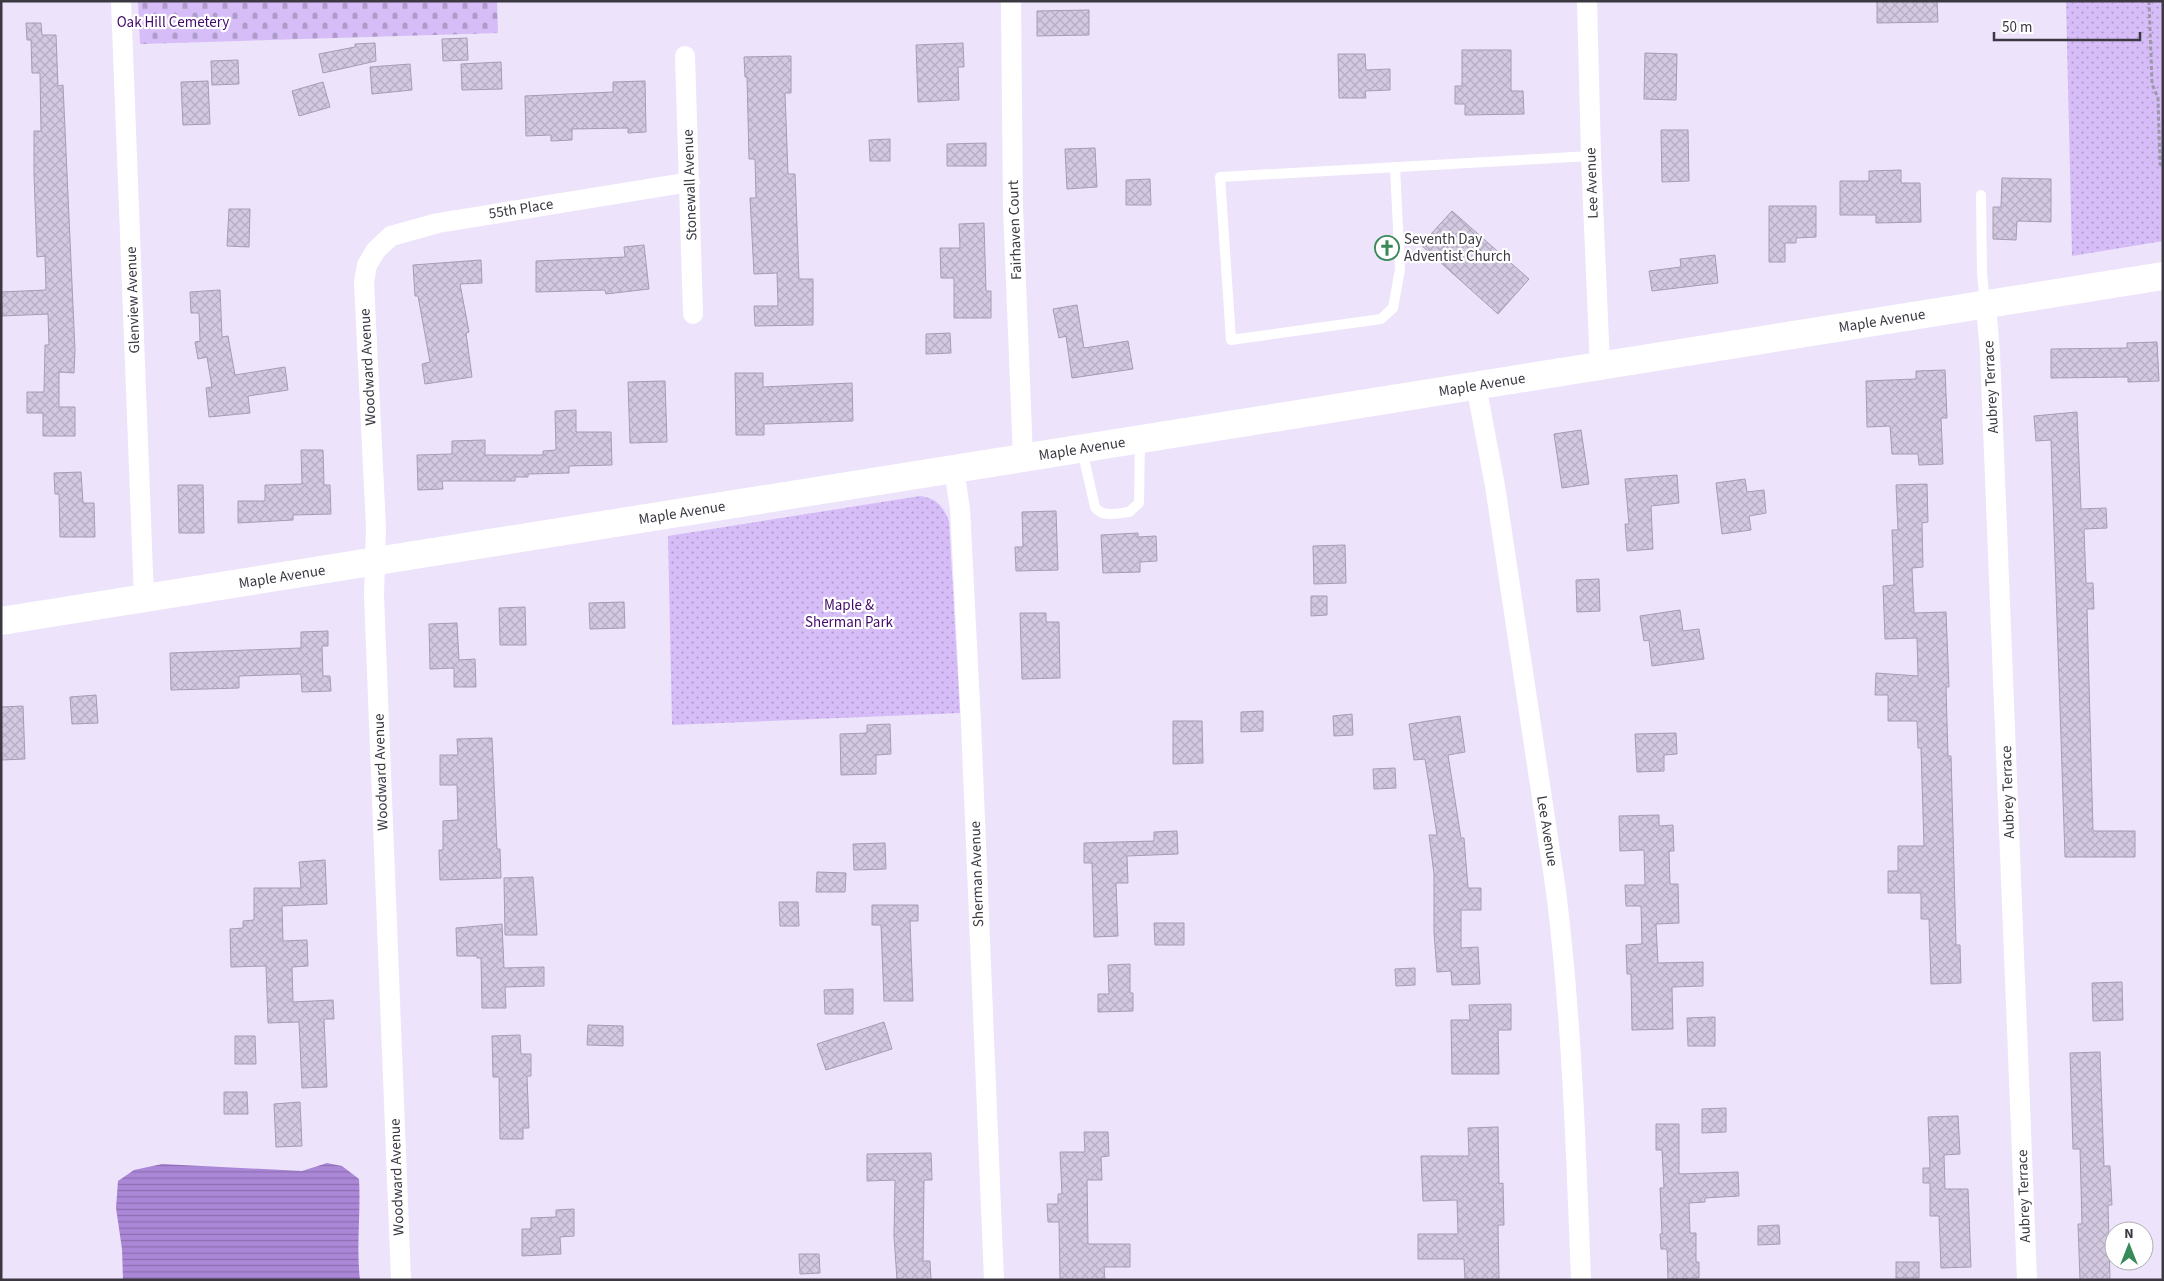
<svg xmlns="http://www.w3.org/2000/svg" width="2164" height="1281" viewBox="0 0 2164 1281" font-family="'Source Sans 3',sans-serif">
<style>
.cemetery{fill:url(#cemetery-stones)}
.park{fill:url(#park-dots)}
.water{fill:url(#water-rules)}
.building{fill:url(#building-cross-hatch);stroke:#a69db4}
.lines{fill:none;stroke-linecap:round;stroke-linejoin:round}
.path{stroke:#9f98aa;stroke-width:3;stroke-dasharray:4 2.5;stroke-linecap:butt}
.service{stroke:#fff;stroke-width:10}
.minor{stroke:#fff;stroke-width:20}
.secondary{stroke:#fff;stroke-width:28}
.labels{text-anchor:middle;dominant-baseline:central;stroke-width:4.5;stroke-linejoin:round;paint-order:stroke}
.park-label{font-size:15px;fill:#430a6c;stroke:#fff}
.street-label{font-size:15px;fill:#3c3842;stroke:#fff}
.poi-label{font-size:15px;fill:#3c3842;stroke:#fff;text-anchor:start}
</style>
<defs>
<pattern id="cemetery-stones" width="16" height="16" patternUnits="userSpaceOnUse" patternTransform="scale(1.25)"><rect width="16" height="16" fill="#d6bdf8"/><path d="M2 7V4a2 2 0 0 1 4 0v3zM10 15v-3a2 2 0 0 1 4 0v3z" fill="#af9bca"/></pattern>
<pattern id="park-dots" width="8" height="8" patternUnits="userSpaceOnUse" patternTransform="scale(1.25)"><rect width="8" height="8" fill="#d6bdf8"/><path d="M2 2h.1M6 6h.1" fill="none" stroke="#af9bca" stroke-width="1.8" stroke-linecap="round"/></pattern>
<pattern id="water-rules" width="6" height="5" patternUnits="userSpaceOnUse" patternTransform="scale(1.25)"><rect width="6" height="5" fill="#ab87d7"/><path d="M0 2.5h6" fill="none" stroke="#8c6fb0"/></pattern>
<pattern id="building-cross-hatch" width="8" height="8" patternUnits="userSpaceOnUse" patternTransform="scale(1.25)"><rect width="8" height="8" fill="#d3c9e1"/><path d="M0 0l8 8M0 8l8-8" fill="none" stroke="#b6adc2"/></pattern>
</defs>
<rect width="100%" height="100%" fill="#ede3fb"/>
<polygon class="cemetery" points="138,1 497,1 498,33 140,44"/>
<g class="park">
<polygon points="2066,1 2163,1 2163,241 2072,256"/>
<path d="M920 496C936 498 943 506 949 521L960 713 672 725 668 536Z"/>
</g>
<path class="water" d="M327 1163 342 1166 359 1179C361 1213 356 1246 360 1280H123L122 1249 116 1208 118 1181 134 1170 162 1164 302 1171Z"/>
<g class="building">
<polygon points="1877,1 1937,1 1938,22 1877,23"/>
<polygon points="1089,10 1089,35 1037,36 1037,11"/>
<polygon points="26,23 41,23 42,35 56,35 58,86 63,85 75,350 74,373 59,372 59,407 75,407 75,436 43,436 43,413 27,413 27,392 44,392 45,345 49,345 48,314 2,316 1,292 46,290 45,256 37,257 34,174 34,131 41,131 40,73 32,73 31,40 27,40"/>
<polygon points="467,38 468,60 443,61 442,39"/>
<polygon points="375,43 376,61 323,73 319,54 355,47 355,44"/>
<polygon points="963,43 964,67 958,67 959,100 918,102 916,45"/>
<polygon points="1462,50 1511,50 1511,91 1523,91 1524,114 1465,115 1465,104 1455,104 1455,86 1462,86"/>
<polygon points="1645,53 1677,54 1676,100 1644,99"/>
<polygon points="1338,54 1365,54 1366,70 1390,69 1390,90 1365,91 1366,98 1339,98"/>
<polygon points="791,56 791,93 785,93 788,174 795,174 799,279 813,279 813,325 755,326 754,306 778,306 777,273 754,274 750,198 756,198 755,159 749,159 747,77 745,77 744,57"/>
<polygon points="238,60 239,84 212,85 211,61"/>
<polygon points="501,62 502,89 462,90 461,64"/>
<polygon points="410,64 412,90 372,94 370,67"/>
<polygon points="208,81 210,124 183,125 181,82"/>
<polygon points="645,81 646,132 628,133 628,128 572,129 572,140 551,141 551,135 526,136 525,96 613,92 613,82"/>
<polygon points="323,82 330,107 299,116 292,91"/>
<polygon points="1661,130 1688,130 1689,181 1662,182"/>
<polygon points="890,139 890,161 870,161 869,140"/>
<polygon points="986,143 986,166 947,166 947,144"/>
<polygon points="1095,148 1097,187 1067,189 1065,149"/>
<polygon points="1901,170 1901,183 1920,183 1921,222 1876,223 1876,215 1840,215 1840,181 1869,181 1869,171"/>
<polygon points="2002,178 2051,179 2051,222 2017,221 2016,240 1993,239 1993,207 2001,207"/>
<polygon points="1150,179 1151,205 1126,205 1126,180"/>
<polygon points="1769,206 1816,206 1816,237 1796,238 1796,243 1785,243 1785,262 1769,262"/>
<polygon points="229,209 250,209 249,247 227,246"/>
<polygon points="1452,211 1529,279 1498,314 1421,245"/>
<polygon points="984,223 986,291 991,291 991,318 954,318 954,278 941,278 940,248 960,248 959,224"/>
<polygon points="644,245 649,289 606,294 605,290 536,292 536,261 625,257 624,247"/>
<polygon points="1715,255 1718,283 1652,291 1649,271 1681,267 1680,259"/>
<polygon points="481,260 482,283 460,284 469,332 466,333 472,377 425,384 422,364 430,362 418,296 415,296 413,265"/>
<polygon points="220,290 222,337 228,336 235,375 285,367 288,390 248,396 250,413 209,417 206,388 212,387 207,357 198,359 195,342 200,341 199,313 191,313 190,292"/>
<polygon points="1077,305 1084,348 1128,341 1133,369 1072,378 1066,336 1059,338 1053,309"/>
<polygon points="950,333 951,353 926,354 926,334"/>
<polygon points="2157,342 2159,381 2128,382 2128,377 2051,378 2051,349 2127,348 2127,343"/>
<polygon points="1945,370 1947,418 1941,418 1943,464 1919,465 1918,454 1892,454 1890,426 1867,427 1866,381 1916,379 1916,371"/>
<polygon points="735,373 763,373 763,387 852,383 853,421 764,424 764,435 736,435"/>
<polygon points="665,381 667,442 630,443 628,382"/>
<polygon points="576,410 576,432 611,432 612,465 569,466 569,473 528,474 528,477 515,477 515,481 442,481 443,489 418,490 417,455 452,454 452,441 485,440 485,455 543,455 543,451 556,450 555,411"/>
<polygon points="2077,412 2081,509 2106,508 2107,528 2084,529 2086,583 2093,583 2094,609 2087,609 2093,831 2135,831 2135,857 2065,857 2051,440 2036,441 2034,416"/>
<polygon points="1581,430 1589,484 1562,488 1554,434"/>
<polygon points="301,450 323,450 324,485 330,485 331,514 293,515 293,520 238,523 238,501 265,501 265,485 302,484"/>
<polygon points="81,472 83,503 94,503 95,537 60,537 59,494 55,494 54,473"/>
<polygon points="1677,475 1679,503 1651,506 1653,549 1627,551 1625,524 1629,524 1625,479"/>
<polygon points="1745,479 1747,492 1764,490 1766,513 1749,516 1751,530 1722,534 1716,483"/>
<polygon points="1927,484 1928,522 1922,523 1923,567 1912,568 1914,613 1946,612 1949,687 1946,687 1948,756 1951,756 1956,945 1960,945 1961,983 1931,984 1929,919 1921,919 1921,893 1888,893 1888,871 1898,871 1898,846 1924,846 1921,748 1918,748 1917,721 1888,721 1888,695 1875,695 1876,673 1918,676 1917,638 1885,639 1883,586 1894,585 1892,530 1898,530 1896,485"/>
<polygon points="178,485 203,485 204,533 179,533"/>
<polygon points="1056,511 1058,570 1016,571 1015,547 1023,547 1022,512"/>
<polygon points="1138,533 1138,537 1156,536 1157,561 1140,562 1140,572 1103,573 1101,535"/>
<polygon points="1345,545 1346,583 1314,584 1313,546"/>
<polygon points="1599,579 1600,611 1577,612 1576,580"/>
<polygon points="1311,596 1327,596 1327,615 1311,616"/>
<polygon points="624,602 625,628 590,629 589,603"/>
<polygon points="525,607 526,645 500,645 499,608"/>
<polygon points="1680,610 1683,631 1699,629 1704,659 1652,666 1649,640 1644,641 1640,616"/>
<polygon points="1020,613 1046,613 1046,622 1059,622 1060,678 1022,679"/>
<polygon points="457,623 459,660 475,659 476,687 454,687 454,668 430,669 429,624"/>
<polygon points="328,631 328,646 322,646 323,676 330,676 331,691 302,692 301,674 239,676 239,688 171,690 170,653 301,648 301,632"/>
<polygon points="96,695 98,723 72,724 70,697"/>
<polygon points="23,706 25,759 1,760 1,707"/>
<polygon points="1263,711 1263,731 1241,732 1241,712"/>
<polygon points="1352,714 1353,735 1334,736 1333,716"/>
<polygon points="1460,716 1465,752 1448,755 1461,838 1464,838 1468,888 1481,888 1481,910 1461,910 1461,948 1478,947 1480,984 1452,985 1451,971 1437,972 1434,932 1434,874 1429,835 1437,835 1425,759 1414,760 1409,724"/>
<polygon points="1173,721 1202,721 1203,763 1173,764"/>
<polygon points="890,724 891,754 876,755 876,774 841,775 840,734 867,733 867,725"/>
<polygon points="1676,733 1677,754 1664,755 1664,771 1637,772 1635,734"/>
<polygon points="492,738 497,849 500,849 501,878 440,880 439,850 443,850 443,821 458,820 457,785 440,785 440,755 458,755 457,739"/>
<polygon points="1395,768 1396,788 1374,789 1373,769"/>
<polygon points="1659,815 1659,826 1673,825 1674,851 1669,851 1670,884 1678,884 1679,923 1656,924 1658,963 1703,962 1703,986 1672,987 1673,1029 1632,1030 1631,974 1627,974 1626,945 1642,944 1641,906 1626,906 1625,885 1645,885 1644,850 1620,851 1619,816"/>
<polygon points="1177,831 1178,854 1127,856 1128,883 1116,883 1118,936 1094,937 1092,863 1084,863 1084,843 1154,841 1154,832"/>
<polygon points="885,843 886,869 854,870 853,844"/>
<polygon points="325,860 327,904 282,906 283,941 307,940 308,966 292,967 293,1002 333,1000 334,1019 324,1019 327,1087 302,1088 299,1022 268,1023 266,966 231,967 230,929 243,928 243,921 254,920 254,888 301,888 299,862"/>
<polygon points="817,872 846,873 845,892 816,892"/>
<polygon points="533,877 537,935 505,935 504,878"/>
<polygon points="779,902 798,902 799,926 780,926"/>
<polygon points="872,905 918,905 918,921 910,921 913,1001 884,1001 881,925 872,925"/>
<polygon points="1154,923 1184,923 1184,945 1155,945"/>
<polygon points="502,924 504,968 544,967 544,986 505,987 506,1008 482,1008 481,958 477,958 477,956 457,956 456,928"/>
<polygon points="1130,964 1130,993 1133,993 1133,1011 1098,1012 1098,994 1109,994 1108,965"/>
<polygon points="1415,968 1415,985 1396,986 1395,969"/>
<polygon points="2122,982 2123,1020 2093,1021 2092,983"/>
<polygon points="853,989 853,1014 825,1014 824,990"/>
<polygon points="1511,1004 1511,1030 1498,1030 1499,1074 1452,1074 1451,1020 1470,1020 1469,1005"/>
<polygon points="1715,1017 1715,1046 1688,1046 1687,1018"/>
<polygon points="884,1022 892,1049 826,1070 817,1044"/>
<polygon points="588,1025 623,1026 623,1046 587,1045"/>
<polygon points="520,1035 521,1054 531,1054 531,1076 527,1076 529,1128 523,1128 523,1139 500,1139 499,1077 493,1077 492,1036"/>
<polygon points="235,1036 255,1036 256,1064 235,1064"/>
<polygon points="2100,1052 2104,1166 2110,1166 2112,1205 2108,1205 2110,1280 2080,1280 2078,1224 2082,1224 2080,1149 2073,1149 2070,1053"/>
<polygon points="224,1092 247,1092 248,1114 224,1114"/>
<polygon points="300,1102 302,1146 276,1147 274,1104"/>
<polygon points="1726,1108 1726,1132 1702,1133 1702,1109"/>
<polygon points="1958,1116 1960,1154 1944,1155 1945,1189 1968,1189 1971,1267 1941,1268 1939,1216 1930,1216 1930,1183 1923,1183 1923,1168 1930,1168 1928,1117"/>
<polygon points="1656,1124 1679,1124 1679,1174 1738,1172 1739,1196 1705,1198 1705,1202 1689,1203 1690,1233 1696,1233 1696,1262 1699,1262 1699,1278 1668,1279 1667,1249 1661,1249 1660,1234 1662,1234 1660,1188 1664,1188 1662,1150 1656,1150"/>
<polygon points="1498,1127 1499,1184 1503,1183 1504,1225 1498,1225 1499,1280 1465,1280 1464,1259 1418,1259 1418,1234 1458,1234 1457,1200 1423,1201 1421,1156 1469,1156 1468,1128"/>
<polygon points="1084,1132 1108,1132 1109,1156 1101,1157 1102,1180 1087,1180 1088,1244 1130,1244 1130,1267 1104,1267 1105,1280 1060,1280 1059,1222 1048,1222 1047,1204 1058,1204 1058,1194 1062,1194 1060,1152 1085,1152"/>
<polygon points="931,1153 932,1180 924,1180 923,1261 930,1261 931,1280 897,1280 894,1236 895,1180 867,1181 867,1154"/>
<polygon points="574,1209 574,1236 560,1237 561,1254 522,1256 522,1229 531,1229 531,1218 556,1217 556,1210"/>
<polygon points="1779,1225 1780,1244 1758,1245 1758,1226"/>
<polygon points="799,1254 819,1254 820,1273 800,1274"/>
<rect x="1896" y="1262" width="23" height="16"/>
</g>
<g class="lines">
<polyline class="path" points="2149,1 2152,84 2158,98 2160,164 2163,167"/>
<g class="service">
<polyline points="1395,167 1400,269 1393,308 1381,319 1231,340 1220,177 1591,156"/>
<polyline points="1981,195 1982,273 1985,303"/>
<path d="M1082 450 1095 507C1102 518 1118 513 1129 512L1139 503 1140 439"/>
</g>
<g class="minor">
<polyline points="121,1 144,598"/>
<polyline points="1011,1 1013,207 1023,458"/>
<polyline points="1587,1 1591,156 1600,366"/>
<polyline points="685,56 693,314"/>
<polyline points="1986,304 1990,353 2027,1280"/>
<path d="M1476 385 1495 486 1556 891C1572 1020 1576 1150 1581 1280"/>
<polyline points="954,470 960,509 971,723 994,1280"/>
<polyline points="401,1280 374,596 376,528 364,282 367,265 376,250 391,236 438,223 690,182"/>
</g>
<polyline class="secondary" points="1,621 2163,276"/>
</g>
<defs>
<symbol id="church-ring" viewBox="-11 -11 22 22"><circle r="9.5" fill="#fff" stroke="#398959" stroke-width="1.5"/><path d="M-1.2-6h2.4v3.5h3.3v2.4h-3.3V6h-2.4V-.1h-3.3v-2.4h3.3Z" fill="#398959"/></symbol>
</defs>
<g fill-rule="evenodd">
<use href="#church-ring" x="1373" y="234" width="28" height="28"/>
</g>
<g class="labels">
<g class="park-label">
<text x="173" y="22">Oak Hill Cemetery</text>
<text x="849" y="605">Maple &amp;<tspan x="849" dy="17">Sherman Park</tspan></text>
</g>
<g class="street-label">
<text transform="translate(1592 183) rotate(-92)">Lee Avenue</text>
<text transform="translate(690 185) rotate(-92)">Stonewall Avenue</text>
<text transform="translate(521 209) rotate(-9)">55th Place</text>
<text transform="translate(1015 230) rotate(-92)">Fairhaven Court</text>
<text transform="translate(133 300) rotate(-92)">Glenview Avenue</text>
<text transform="translate(1882 321) rotate(-9)">Maple Avenue</text>
<text transform="translate(368 367) rotate(-93)">Woodward Avenue</text>
<text transform="translate(1482 385) rotate(-9)">Maple Avenue</text>
<text transform="translate(1991 387) rotate(-93)">Aubrey Terrace</text>
<text transform="translate(1082 449) rotate(-9)">Maple Avenue</text>
<text transform="translate(682 513) rotate(-9)">Maple Avenue</text>
<text transform="translate(282 577) rotate(-9)">Maple Avenue</text>
<text transform="translate(381 772) rotate(-92)">Woodward Avenue</text>
<text transform="translate(2008 792) rotate(-92)">Aubrey Terrace</text>
<text transform="translate(1547 831) rotate(81)">Lee Avenue</text>
<text transform="translate(977 874) rotate(-92)">Sherman Avenue</text>
<text transform="translate(397 1177) rotate(-92)">Woodward Avenue</text>
<text transform="translate(2024 1196) rotate(-92)">Aubrey Terrace</text>
</g>
<g class="poi-label">
<text x="1404" y="239">Seventh Day<tspan x="1404" dy="17">Adventist Church</tspan></text>
</g>
</g>
<rect width="2164" height="1281" fill="none" stroke="#3c3842" stroke-width="5"/>
<g transform="translate(2129 1246)"><circle r="24" fill="#ffffff" stroke="#b1afb3"/>
<path d="M0-4L9 19L0 12L-9 19Z" fill="#398959"/>
<text y="-8" font-size="14" font-weight="bold" text-anchor="middle" fill="#3c3842">N</text>
</g>
<path d="M1994 32v8h146v-8" fill="none" stroke="#3c3842" stroke-width="2.5"/>
<text x="2002" y="32" font-size="15" fill="#3c3842" stroke="#ffffff" stroke-width="4" paint-order="stroke">50 m</text>
</svg>
